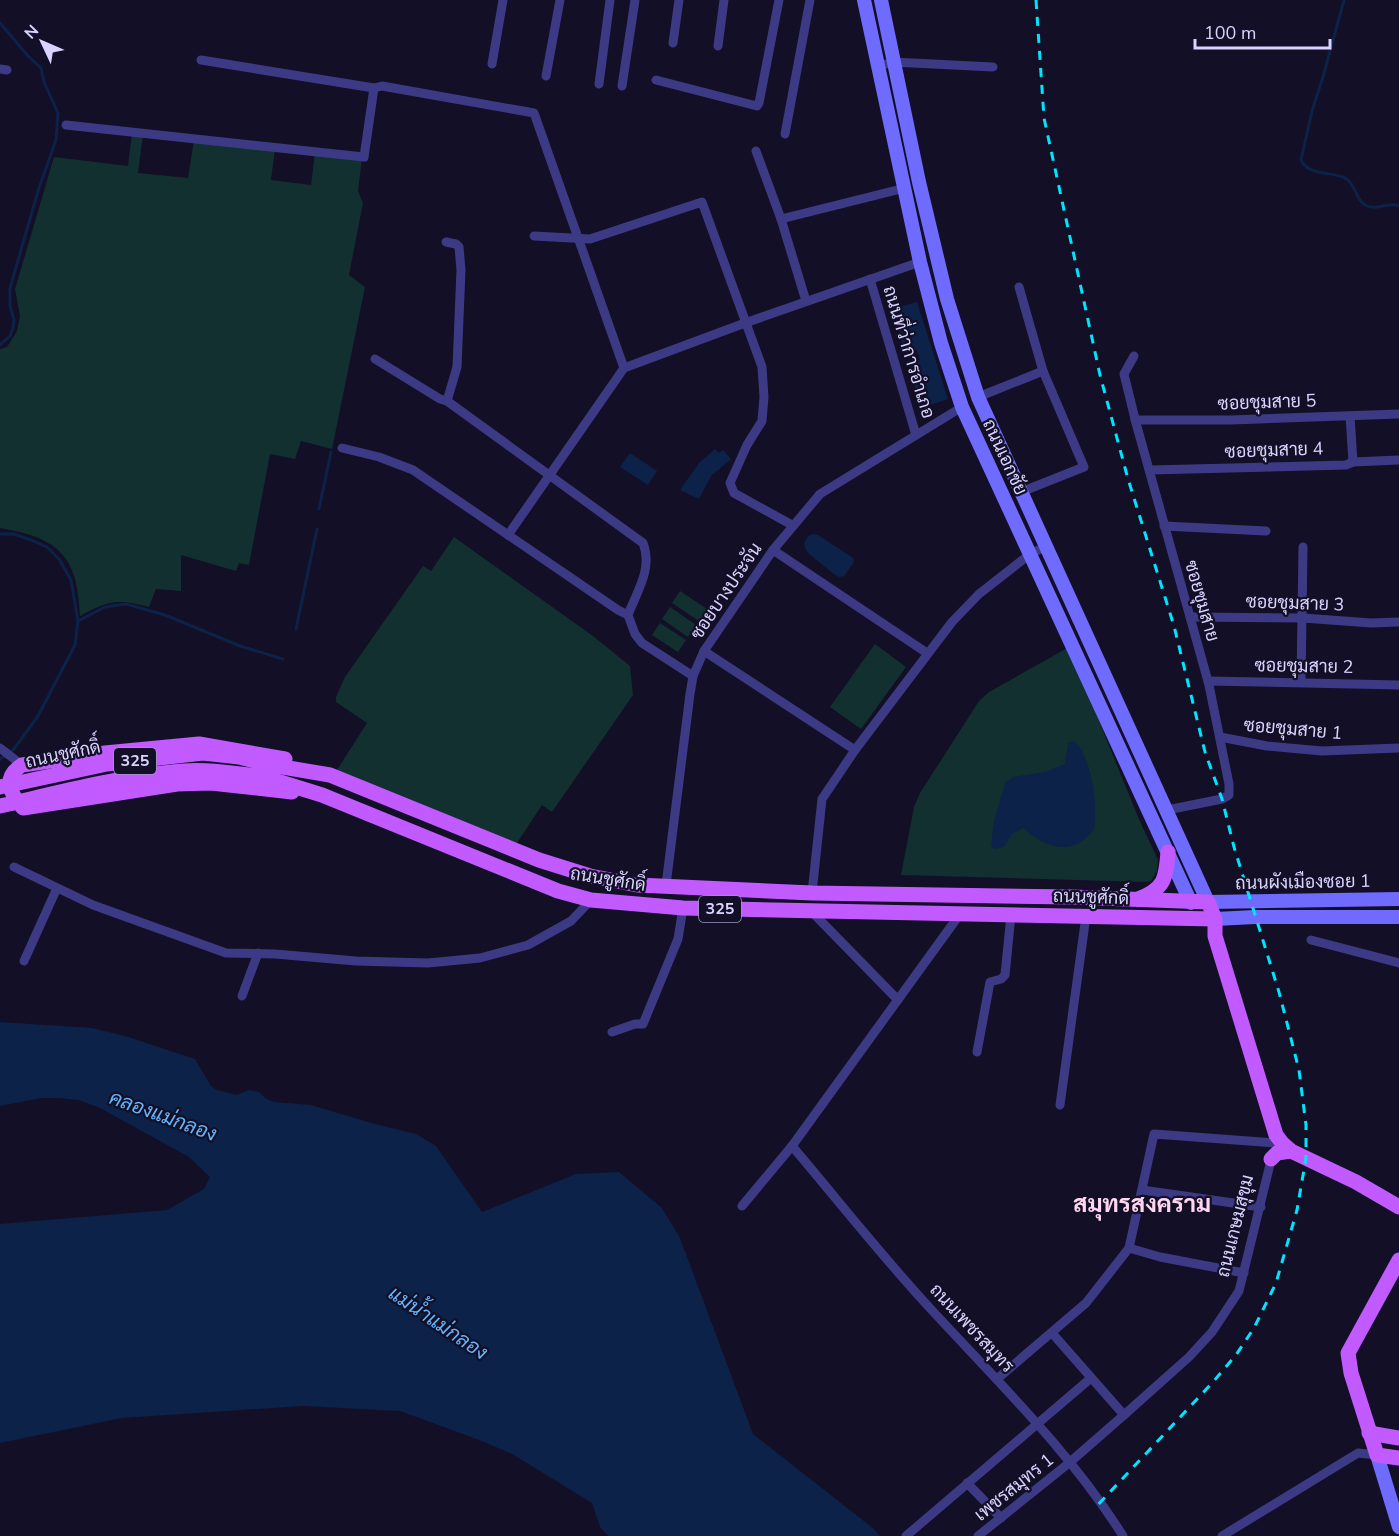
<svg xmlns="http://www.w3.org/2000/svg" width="1399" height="1536" viewBox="0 0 1399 1536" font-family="'Nunito Sans',Sarabun,sans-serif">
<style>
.green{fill:#12302f}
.water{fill:#0c2248}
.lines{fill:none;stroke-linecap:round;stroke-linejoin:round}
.stream{stroke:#0c2248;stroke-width:3}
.street{stroke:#3d3a85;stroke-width:9}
.secondary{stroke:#6f6bff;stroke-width:14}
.primary{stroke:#c25bff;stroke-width:15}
.rail{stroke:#00e5ff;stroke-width:3;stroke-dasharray:9 8;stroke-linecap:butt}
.primary-bridge{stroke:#c25bff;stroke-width:15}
.labels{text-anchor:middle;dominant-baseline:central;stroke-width:4.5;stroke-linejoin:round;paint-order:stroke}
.shield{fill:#130f26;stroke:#9e99be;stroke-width:1.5}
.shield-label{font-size:16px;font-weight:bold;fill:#d9d4ff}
.street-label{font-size:18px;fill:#d9d4ff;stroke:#130f26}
.water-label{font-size:20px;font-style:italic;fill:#62b6ff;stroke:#130f26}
.district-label{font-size:24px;font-weight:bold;fill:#ffd6f0;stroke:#130f26}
</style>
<rect width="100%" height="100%" fill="#130f26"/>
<g class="green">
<path d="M132 133 143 135 138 173 188 178 194 140 275 149 271 180 311 185 315 153 362 158 358 191 363 203 349 275 365 287 332 449 301 441 295 459 270 454 249 565 239 563 236 571 181 555V591L156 589 149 607C117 599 110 600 80 616 79 604 78 591 75 579 65 542 34 534 0 528V349L7 347 17 331 20 316 15 289 54 157 128 166Z"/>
<polygon points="454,537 593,636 630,666 633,695 552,812 542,805 513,849 333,776 367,723 336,702 336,697 345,677 423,566 431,571"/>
<polygon points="680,591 707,609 699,621 672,603"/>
<polygon points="670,607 696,625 688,637 662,619"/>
<polygon points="660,623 686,640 678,652 652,635"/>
<polygon points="875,644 906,667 861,729 830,707"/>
<polygon points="1069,647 1138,817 1158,860 1157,871 1151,881 1147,882 901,875 914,807 920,793 979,701 989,692"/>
</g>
<g class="water">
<polygon points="917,302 948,399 921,408 907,361 909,360 911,363 920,360 917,350 907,353 908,356 906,357 892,309"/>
<polygon points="715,449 719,453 723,450 731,459 711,476 699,499 680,490 699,463"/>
<polygon points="630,453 657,471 648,485 620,467"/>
<polygon points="813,534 818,535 853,558 854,562 844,576 839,577 834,574 809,554 805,548 804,543 808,536"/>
<path d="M1075 741C1092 760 1098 804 1094 829 1073 858 1046 848 1023 828L1012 834 1004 847 994 849 991 845 994 821 1005 783 1013 777 1045 772 1065 764 1068 743Z"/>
<polygon points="0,1022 92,1028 125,1036 195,1059 211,1086 217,1090 237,1095 249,1090 259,1092 265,1098 274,1102 311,1105 375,1124 416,1134 436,1146 482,1212 576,1174 619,1172 662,1208 680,1238 753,1434 874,1529 880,1536 608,1536 600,1527 592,1503 512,1454 482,1441 400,1411 303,1406 122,1418 0,1443 0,1224 167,1210 204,1189 210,1177 189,1157 100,1108 79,1100 59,1098 41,1098 0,1106"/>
</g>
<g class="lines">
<g class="stream">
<path d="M1344 0 1323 77 1312 111 1301 160C1308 175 1329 172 1343 177 1357 183 1354 200 1367 206 1378 211 1388 201 1399 206"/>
<polyline points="0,23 28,56 41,68 44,82 58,113 56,140 39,188 10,288 10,306 14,320 13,328 10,336 0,345"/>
<polyline points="319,509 331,452"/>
<polyline points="0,534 14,534 31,540 47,547 59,559 71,580 78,621 75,645 38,716 14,749 0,759"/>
<polyline points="78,621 105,607 126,604 165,615 240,646 283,659"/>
<polyline points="296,629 317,529"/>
</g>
<g class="street">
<polyline points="673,43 679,0"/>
<polyline points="718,46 724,0"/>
<polyline points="201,60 374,88 382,86 534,113 624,368"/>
<polyline points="492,64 503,0"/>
<polyline points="879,66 893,62 993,67"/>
<polyline points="0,69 7,70"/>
<polyline points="546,76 560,0"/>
<polyline points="656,80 757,106 759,103 779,0"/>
<polyline points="599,84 610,0"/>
<polyline points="622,86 635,0"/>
<polyline points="66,125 364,157 374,88"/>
<polyline points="785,134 810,0"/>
<polyline points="756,151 781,219 806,301"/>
<polyline points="781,219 905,188"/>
<polyline points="534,236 590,239 702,202 762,367 764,397 762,421 747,445 730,483 734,493 792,525"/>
<polyline points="446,242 456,244 459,247 461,270 457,367 447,401"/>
<polyline points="870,279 916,435"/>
<polyline points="1019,287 1043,371 1084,467 1021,492"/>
<polyline points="1134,356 1124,374 1136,423 1209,685 1229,784 1229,795 1222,799 1167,810"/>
<path d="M375 359 440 399 447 401 643 543C653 569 637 591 628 615L635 634 642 643 693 676"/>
<polyline points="978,397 1043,371"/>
<polyline points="1350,416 1353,462"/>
<polyline points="1135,420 1231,420 1399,414"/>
<polyline points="342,448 379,457 413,470 618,610 628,615"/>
<polyline points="1150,470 1346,465 1353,462 1399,460"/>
<polyline points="1164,526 1266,531"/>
<polyline points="508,535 624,368 745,323 920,262"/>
<polyline points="773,550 927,653"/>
<polyline points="1190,617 1303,618 1371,623 1399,622"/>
<polyline points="704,651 855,750"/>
<polyline points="1208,681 1399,685"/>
<polyline points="1301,682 1303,547"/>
<polyline points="1220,737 1267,746 1322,751 1399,748"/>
<polyline points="0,748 22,765"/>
<polyline points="14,867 93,905 226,953 275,954 356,961 428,963 480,958 528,945 571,921 591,900"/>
<polyline points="666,885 690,694 693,676 704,651 773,550 820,494 962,407"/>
<polyline points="812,893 822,799 855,750 952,622 979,594 1030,554 1047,546"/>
<polyline points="811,911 898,1000"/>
<polyline points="1311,940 1399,963"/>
<polyline points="24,961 57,888"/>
<polyline points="242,996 258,953"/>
<polyline points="612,1032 635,1024 643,1024 678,939 683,908"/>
<polyline points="977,1052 990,982 1001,979 1005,975 1011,915"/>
<polyline points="1060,1105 1086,916"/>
<path d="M792 1146C837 1199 881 1255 928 1306 996 1380 1070 1451 1123 1536"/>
<polyline points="1142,1190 1261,1207"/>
<polyline points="742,1206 792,1146 960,914"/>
<polyline points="1129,1248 1160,1257 1244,1273"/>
<polyline points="1052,1333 1124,1415"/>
<polyline points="997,1379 1086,1303 1129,1248 1154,1134 1275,1143"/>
<polyline points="967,1483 1001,1518"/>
<polyline points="906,1536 1091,1378"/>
<polyline points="978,1536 1069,1463 1124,1415 1189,1357 1212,1332 1239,1291 1272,1156"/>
<polyline points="1222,1536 1358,1453 1377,1455"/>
</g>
<g class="secondary">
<polyline points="864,0 920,262 941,343 962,407 1191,903"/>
<polyline points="881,0 919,182 947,299 978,397 1208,902 1399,899"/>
<polyline points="1215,919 1255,917 1399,917"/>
<polyline points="1377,1455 1399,1527"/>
</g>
<g class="primary">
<path d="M285 759 199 744 105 753 22 765C2 778 10 794 23 808L177 784 211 783 292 792"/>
<polyline points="271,765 330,775 539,860 590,876 637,885 812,893 1072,897 1208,902 1215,919 1215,936 1276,1135 1283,1144 1291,1151 1356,1182 1399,1207"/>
<polyline points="264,777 322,795 558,891 591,900 683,908 1215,919"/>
<path d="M1138 899C1165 889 1166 878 1168 852"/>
<polyline points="1271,1159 1277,1153 1291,1151"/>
<polyline points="1399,1260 1348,1353 1351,1373 1377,1455 1399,1458"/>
<polyline points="1369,1433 1399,1438"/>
</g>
<polyline class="rail" points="1036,0 1044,118 1100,375 1128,479 1174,626 1205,752 1222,799 1234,847 1279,992 1299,1070 1306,1125 1306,1158 1297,1210 1276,1283 1254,1328 1236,1355 1213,1382 1095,1508"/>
<g class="primary-bridge">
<polyline points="0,787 107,764 203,753 239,757 271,765"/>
<path d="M0 806C57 793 114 778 172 772 203 768 234 773 264 777"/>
</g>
</g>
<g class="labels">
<g class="shield">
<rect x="114" y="748" width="42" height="26" rx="4.5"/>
<rect x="699" y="896" width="42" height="26" rx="4.5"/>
</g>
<g class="shield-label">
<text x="135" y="761">325</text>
<text x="720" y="909">325</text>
</g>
<g class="street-label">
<text transform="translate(909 352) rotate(73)">ถนนที่ว่าการอำเภอ</text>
<text transform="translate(1267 402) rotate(-2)">ซอยชุมสาย 5</text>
<text transform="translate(1274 450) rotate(-2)">ซอยชุมสาย 4</text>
<text transform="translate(1005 457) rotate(65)">ถนนเอกชัย</text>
<text transform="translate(726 591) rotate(-56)">ซอยบางประจัน</text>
<text transform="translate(1202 601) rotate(74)">ซอยชุมสาย</text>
<text transform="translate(1295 603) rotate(2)">ซอยชุมสาย 3</text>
<text transform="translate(1304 666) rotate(1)">ซอยชุมสาย 2</text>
<text transform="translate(1293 729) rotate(5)">ซอยชุมสาย 1</text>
<text transform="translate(63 754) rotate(-12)">ถนนชูศักดิ์</text>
<text transform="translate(608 879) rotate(9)">ถนนชูศักดิ์</text>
<text transform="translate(1303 882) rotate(-1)">ถนนผังเมืองซอย 1</text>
<text transform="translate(1091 897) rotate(2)">ถนนชูศักดิ์</text>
<text transform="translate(1235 1226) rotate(-76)">ถนนเกษมสุขุม</text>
<text transform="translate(972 1328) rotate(47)">ถนนเพชรสมุทร</text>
<text transform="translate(1014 1487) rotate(-39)">เพชรสมุทร 1</text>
</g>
<g class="water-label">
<text transform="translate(163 1116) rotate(20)">คลองแม่กลอง</text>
<text transform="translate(438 1323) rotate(34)">แม่น้ำแม่กลอง</text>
</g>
<g class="district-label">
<text x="1142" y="1204">สมุทรสงคราม</text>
</g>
</g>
<g transform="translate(42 42) rotate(314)" stroke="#130f26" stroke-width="4.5" paint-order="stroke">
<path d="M0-4.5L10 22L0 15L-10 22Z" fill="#d9d4ff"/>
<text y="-9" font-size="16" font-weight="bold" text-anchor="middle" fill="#d9d4ff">N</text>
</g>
<path d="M1195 39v9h135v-9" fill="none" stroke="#d9d4ff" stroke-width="3"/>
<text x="1204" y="39" font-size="18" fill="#d9d4ff" stroke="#130f26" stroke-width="4.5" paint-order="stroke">100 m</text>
</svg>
